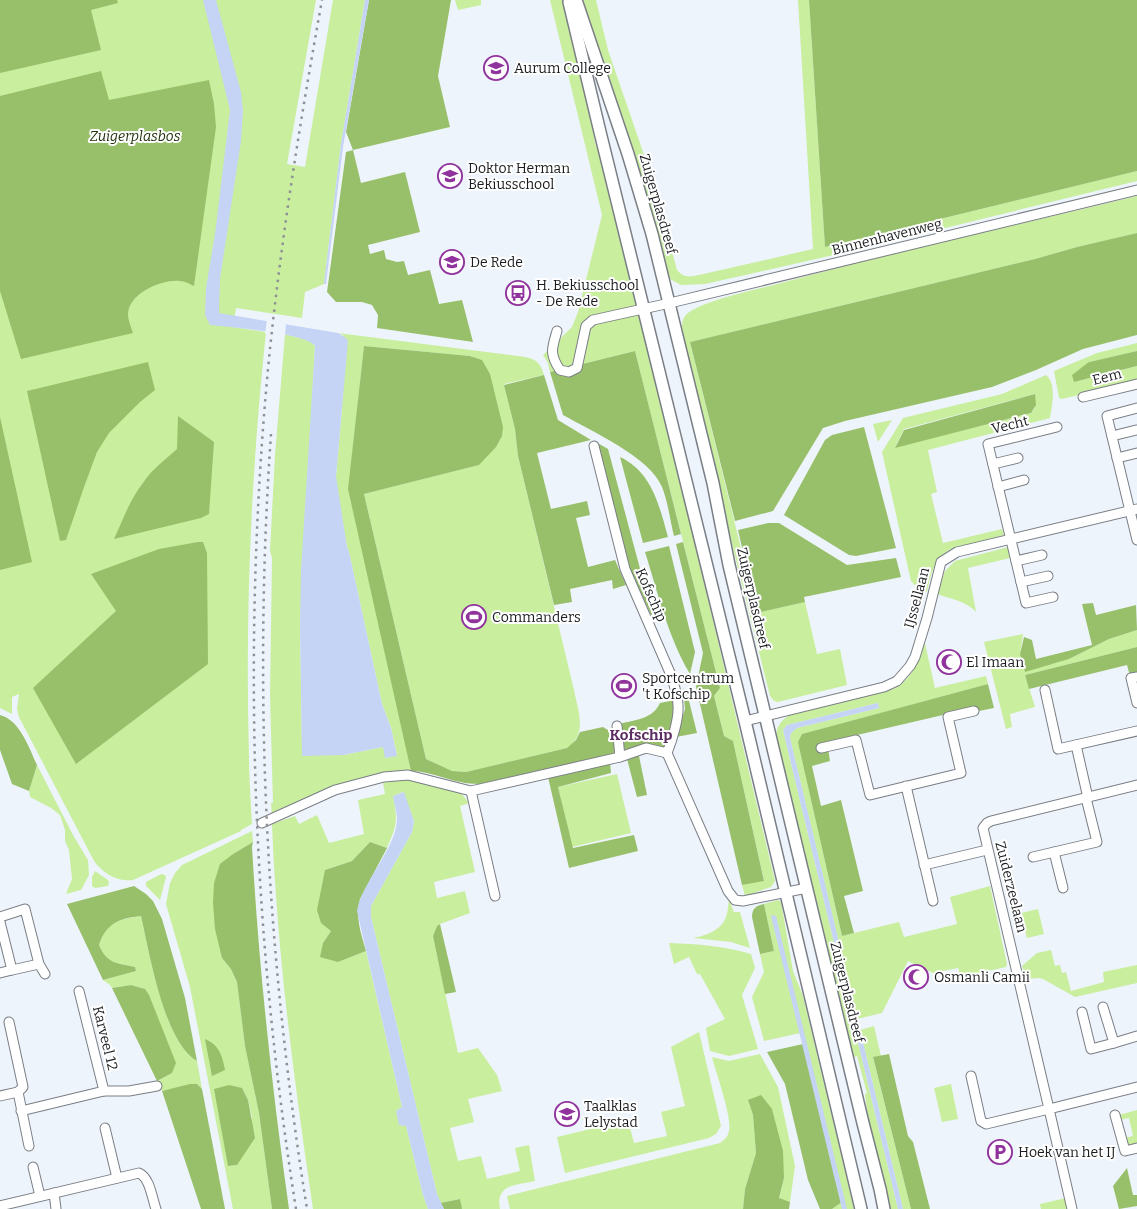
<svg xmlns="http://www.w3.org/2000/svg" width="1137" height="1209" viewBox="0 0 1137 1209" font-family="Bitter,serif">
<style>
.green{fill:#c8ee9e;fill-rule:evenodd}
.forest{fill:#98c06a}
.water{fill:#c5d4f5}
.pier{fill:#eef4fb}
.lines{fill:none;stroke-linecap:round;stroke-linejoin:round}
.minor-casing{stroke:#7a7e85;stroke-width:11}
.major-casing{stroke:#7a7e85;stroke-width:14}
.minor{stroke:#fff;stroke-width:9}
.major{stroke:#fff;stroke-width:11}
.rail{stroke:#8e9297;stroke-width:2.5;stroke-dasharray:2.5 5;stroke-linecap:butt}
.labels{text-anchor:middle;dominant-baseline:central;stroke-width:4;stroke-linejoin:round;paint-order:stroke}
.poi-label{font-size:14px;fill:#1a1c1f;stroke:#fff;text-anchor:start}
.park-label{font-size:14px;font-style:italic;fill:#23320f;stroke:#fff}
.street-label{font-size:14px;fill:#1a1c1f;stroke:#fff}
.neighbourhood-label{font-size:15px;font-weight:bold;fill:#5c2e62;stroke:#fff}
</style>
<rect width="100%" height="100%" fill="#eef4fb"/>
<g class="green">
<path d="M0 0H316L287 164 305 167 333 0H365L341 144 324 284 305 292 302 318 236 308 233 327 266 332C251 473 245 615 249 757 249 779 251 803 252 824L241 830V831L133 880C117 882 104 874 94 861L19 717 17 709 19 694 12 697V714L0 708Z"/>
<polygon points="455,0 481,0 481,5 458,10"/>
<polygon points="550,0 566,0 589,104 595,143 608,179 774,877 775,881 771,887 745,896 742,885 764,880 733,741 724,736 714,696 720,688 635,351 550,372 548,363 543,355 572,327 578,312 602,215"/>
<path d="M579 0H596L608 50 653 181 677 270C684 278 689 277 699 275L813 249 798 0H809L825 247 1137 171V181L847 252 705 284 681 285 670 279Z"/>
<path d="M1137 196V233L1077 247 1035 259 690 342 757 613 805 602 817 654 840 649 847 685 778 702 774 701 770 696 707 444 683 338C682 329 680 319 688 313 705 300 758 289 781 283 899 251 1018 225 1137 196Z"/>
<path d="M338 333 518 356C532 358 540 359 544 375L504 384 515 429 518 456 574 690C578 711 588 734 567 748L466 772 452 771 426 759 364 494 479 465 482 360 470 356 364 346 352 457 411 771H395L379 775 272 816 271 803H273L270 696 272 558 270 551 275 455 285 334 310 341 315 346 300 625 302 749 343 755 383 747 386 758 397 755 391 728 382 704 349 552 347 547 336 486V476L342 408 343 335Z"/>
<polygon points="1137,343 1137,351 1089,362 1074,382 1137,366 1137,381 1062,399 1059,398 1054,371 1097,353"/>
<path d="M1046 375C1057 384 1052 405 1050 418L928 450 937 492 931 494 943 543 1002 529 1004 535 951 549C934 558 931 574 927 592L918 589 911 581 882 452 903 418 1002 394ZM1035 394V408L1031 413 895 447 904 429Z"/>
<polygon points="892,420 878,442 873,424"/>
<path d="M1008 547 1010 558 968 568 976 612C966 601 951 599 937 594L945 571 955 561Z"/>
<polygon points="1137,630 1137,647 1025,675 1035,707 1010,714 1012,727 1006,729 984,642 1023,634 1020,654 1052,664 1069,659 1109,639"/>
<path d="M924 639 935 688 986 676 988 684 803 734 798 742 842 936 899 922 904 937 957 924 950 897 990 886 1007 964 1006 967 961 977 958 968 933 973 908 961 882 1013 857 1019 790 738 791 733 797 728 879 708 878 703 787 725 783 730 898 1209H886L869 1126 865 1094 867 1093 857 1056 854 1057 851 1049 776 736C777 726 781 720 790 715L896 688C915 675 918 661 924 639Z"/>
<polygon points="37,765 73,835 88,860 89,875 81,890 66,894 72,879 69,850 65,841 65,830 60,815 51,808 30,797 29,791"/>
<polygon points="617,774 631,833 572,847 558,787"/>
<path d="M403 779 412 780 461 793 469 803 460 806 475 872 434 882 437 898 465 891 470 913 440 924 437 926 433 936 458 1053 478 1048 497 1075 502 1091 468 1099 474 1122 450 1128 458 1161 481 1156 487 1179 520 1171 515 1148 529 1145 535 1181C517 1185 495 1184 500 1209H462L459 1199 440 1203 437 1194 371 917V906L412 832 414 821 403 792 393 796C398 821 397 825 387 848L370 842 352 861 325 870 331 931 323 943 338 962 366 951 402 1107 396 1111 406 1126 423 1195 428 1209H313C294 1081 277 952 272 824L295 816 299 824 317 815 329 843 364 834 358 800 385 794 383 783Z"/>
<path d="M252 831 253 842 233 854 222 958 231 969 237 982 245 1046 259 1113 272 1209H233L190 987 166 904 170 883 175 873 182 865ZM242 1088 248 1100 252 1117 237 1165 228 1166Z"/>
<polygon points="95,871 108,880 109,882 108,886 95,888 92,886 92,877"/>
<polygon points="161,874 165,875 166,877 160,900 146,886 146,882"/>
<path d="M729 900 734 912H740L750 948 731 942 693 938C705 936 722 930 726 917 728 912 728 905 729 900Z"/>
<polygon points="778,900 781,902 793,971 803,996 854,1209 832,1209 842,1202 800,1033 764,1041 752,997 764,972 760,954 774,951 764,904"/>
<polygon points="1038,909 1044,934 1027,938 1021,913"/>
<path d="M141 916C149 951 164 1043 197 1061L202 1089 197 1084 162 1091 157 1081 172 1073 145 989 131 985 112 988 110 985 103 980 136 971 135 967C117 963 107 964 99 945 106 922 120 919 141 916Z"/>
<path d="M669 943C698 944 724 946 751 954L755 968 742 995 758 1049 729 1056 710 1051 706 1028 725 1019 700 974H697L689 957 674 964Z"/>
<polygon points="1051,950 1055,966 1060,965 1062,973 1066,972 1071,991 1104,982 1103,972 1137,965 1137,983 1075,997 1043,979 1039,978 1026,979 1022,966 1037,953"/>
<polygon points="874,1026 881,1056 873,1058 911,1209 903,1209 860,1030"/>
<polygon points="699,1032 721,1126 716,1134 709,1138 565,1173 557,1137 628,1120 634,1143 667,1136 661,1112 685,1106 671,1047"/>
<path d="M760 1054 778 1087 795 1166 790 1202 779 1199 784 1178 748 1100 753 1115 756 1153 745 1189 743 1209H510L507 1196 720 1143C724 1140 728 1137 729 1131 732 1116 716 1073 712 1057L729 1061Z"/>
<polygon points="951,1084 958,1119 942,1122 934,1088"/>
<polygon points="1137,1110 1137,1144 1130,1145 1126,1144 1124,1138 1133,1136 1129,1118 1120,1120 1119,1115"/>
<polygon points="1066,1198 1068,1209 1041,1209 1040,1204"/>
</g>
<g class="forest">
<polygon points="0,0 117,0 118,3 91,10 101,50 0,73"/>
<polygon points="369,0 451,0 438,76 450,127 353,150 361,183 405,172 420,232 368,245 370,254 384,250 386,259 397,262 404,261 408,275 430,270 439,304 462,300 473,342 377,328 378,315 372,305 362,302 336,302 327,292 346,152 353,150 346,132"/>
<polygon points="809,0 1137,0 1137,171 825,247"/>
<path d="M101 71 109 100 209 80 214 104 216 127 194 286C190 284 184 281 180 281 162 279 129 293 128 314 128 320 131 327 133 333L21 359 0 291V96Z"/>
<polygon points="1137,233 1137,335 1083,349 1036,370 992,387 845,421 823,428 773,511 735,521 690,342 1035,259 1077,247"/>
<path d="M364 346 470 356 482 360 490 374 503 427 502 436 496 447 479 465 364 494 426 759 452 771 466 772 567 748 576 740 580 732 603 727 611 732 616 753 479 784C453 784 436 772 411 771L348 489Z"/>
<path d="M635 351 681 534 674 536C670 520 668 502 662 487 650 457 591 431 563 415L550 372Z"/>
<polygon points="1137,351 1137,366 1074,382 1072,375 1089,362"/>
<polygon points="148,362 155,390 140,402 109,433 97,452 84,487 66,540 60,541 27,391"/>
<polygon points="544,375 558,420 591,440 537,453 551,509 587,501 590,515 576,518 588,567 615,560 626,585 613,589 612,580 570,589 572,602 554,605 518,456 515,429 504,385"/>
<polygon points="1035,394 1036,405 1031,413 895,448 904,430"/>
<path d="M178 416 214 442 209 514 201 518 114 539C123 520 130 499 143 483 152 469 165 460 177 449Z"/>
<polygon points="0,417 32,562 0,570"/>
<polygon points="864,427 896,548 856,556 849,555 784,515 825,440 832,435"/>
<polygon points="596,442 608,449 654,621 631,572"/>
<path d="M620 457C652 472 659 505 668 537L643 543Z"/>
<polygon points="768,523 779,523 847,565 896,558 901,577 804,597 805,602 757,613 738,530"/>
<polygon points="198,542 203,542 207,553 208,664 76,764 33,688 116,611 91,574 159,549"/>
<polygon points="683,542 720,688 714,696 724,736 733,741 764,881 742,885 696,687 703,653 676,544"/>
<path d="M669 546 695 652 690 674C668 637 658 593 645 552Z"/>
<polygon points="1093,603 1096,615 1136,605 1137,630 1109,639 1069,659 1025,672 1020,654 1024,637 1032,640 1036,659 1092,645 1082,604"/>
<polygon points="1137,647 1137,675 1130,676 1127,665 1029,689 1025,675"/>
<polygon points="988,684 994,708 974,712 973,708 827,742 830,761 812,766 821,806 841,800 863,891 844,896 854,933 842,936 799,747 798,742 802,734"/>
<polygon points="683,688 689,701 697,733 676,737 685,709"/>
<path d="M675 700 673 716 665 749C655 741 637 749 625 751L619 724C635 720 653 719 660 703Z"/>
<path d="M0 715C20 720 29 748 37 765L29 791 12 784 0 750Z"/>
<polygon points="639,756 647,795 637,797 627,759"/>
<polygon points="610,762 611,773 558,787 573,848 634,835 638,851 569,868 548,777"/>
<path d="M253 842 252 847C259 968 272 1089 289 1209H272L259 1113 245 1046 237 982 231 969 222 958 215 929 213 903 214 883 220 864 233 854Z"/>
<path d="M370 842 387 848 360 899C355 917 361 933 366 951L338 962 320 957 323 943 331 931 321 923 317 910 325 870 352 861Z"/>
<path d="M134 886 146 894 153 901 162 919 185 998 197 1061C164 1043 149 951 141 916 120 918 106 923 99 945 107 964 117 963 135 967L136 971 103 980 67 904Z"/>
<path d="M764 904 774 951 760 954 752 917C752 908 756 906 764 904Z"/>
<polygon points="440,924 456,992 445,994 433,936 437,926"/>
<polygon points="131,985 145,989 149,995 176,1063 172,1073 157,1081 112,988"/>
<path d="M205 1039C219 1045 222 1055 225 1070L212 1076Z"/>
<polygon points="803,1044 842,1202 832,1209 820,1209 808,1180 785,1084 767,1052"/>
<polygon points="889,1054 908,1136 913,1142 930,1209 911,1209 873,1057"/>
<polygon points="190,1084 197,1084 202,1089 225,1209 201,1209 162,1091"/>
<polygon points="229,1085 242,1088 248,1100 255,1138 237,1165 228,1166 214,1089"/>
<polygon points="761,1095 772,1109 783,1151 784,1178 779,1198 790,1202 789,1209 743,1209 745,1189 756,1153 753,1115 748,1100"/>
<polygon points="1127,1168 1133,1195 1137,1195 1137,1206 1119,1209 1113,1186"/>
<polygon points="460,1199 462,1209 444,1209 440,1203"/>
</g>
<g class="water">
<path d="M203 0H216L241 92 243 111 241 141 220 279 219 313 338 333 346 338 348 341 336 476 347 547 349 552 382 704 391 728 397 756 385 758 383 747 343 755 302 756 300 625 301 571 315 346C307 333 228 327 210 325L205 315 206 288 215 234 230 110Z"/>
<polygon points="365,0 369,0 343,147 326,284 324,284 341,144"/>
<polygon points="878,703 879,708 797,728 791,733 790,738 903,1209 898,1209 783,730 787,725"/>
<path d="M404 792 414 821 412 832 371 906V917L437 1194 444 1209H428L423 1195 406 1126 399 1125 396 1111 402 1107 357 911C362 882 397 847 397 819 397 812 394 804 393 796Z"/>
<polygon points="772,915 776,916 847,1209 842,1209 771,916"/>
</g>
<polygon class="pier" points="267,319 286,322 285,337 265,334"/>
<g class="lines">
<defs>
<g id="minor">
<path d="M557 331C552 348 549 354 560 370L569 372 577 368 586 326 593 320 670 303 1137 190"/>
<polyline points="1083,397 1137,384"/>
<polyline points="1137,408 1107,416 1137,540"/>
<polyline points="1112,436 1136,430"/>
<path d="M594 446 625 569 671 675C674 685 678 695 678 706 679 718 672 741 667 753L728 891 735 900 743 901 807 888"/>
<polyline points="1117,458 1137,453"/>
<polyline points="993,464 1018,458"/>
<polyline points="998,487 1024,480"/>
<polyline points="1016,561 1042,555"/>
<polyline points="1021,582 1048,576"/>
<polyline points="1053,597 1026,603 988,444 1057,427"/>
<polyline points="1137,677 1131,678 1137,703"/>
<polyline points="1045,690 1058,749 1137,731"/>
<polyline points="745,721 884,687 897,681 910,666 915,657 927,618 941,562 957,552 1137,509"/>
<polyline points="617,726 620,757"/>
<polyline points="1076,745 1088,798"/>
<polyline points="821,748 856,740 870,795 961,773 948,717 974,711"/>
<polyline points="906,786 933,901"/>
<polyline points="471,791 495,896"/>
<polyline points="262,823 335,790 384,777 408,775 471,791 620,757 646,748 667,753"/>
<polyline points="1054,852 1063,888"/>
<polyline points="1033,857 1097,842 1086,798"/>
<polyline points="924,865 987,850"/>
<polyline points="0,917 25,909 39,964 45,974"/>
<polyline points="0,922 12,970 0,973"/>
<polyline points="12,970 39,964"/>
<polyline points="1082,1012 1091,1049 1114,1043 1103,1007"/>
<polyline points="9,1022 23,1087 18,1092 29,1146"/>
<polyline points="1114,1043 1137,1036"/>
<polyline points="971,1076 981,1121 986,1124 1049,1109 983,828 987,823 991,821 1137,785"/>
<polyline points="104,1091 129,1091 157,1086"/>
<polyline points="0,1096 18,1092"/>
<polyline points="21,1111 104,1091 79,991"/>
<polyline points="1115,1115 1125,1151 1137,1148"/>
<polyline points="105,1128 117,1178"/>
<polyline points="33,1167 40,1196"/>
<polyline points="54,1193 56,1209"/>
<path d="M0 1206 139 1173C150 1178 152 1198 156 1209"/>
<polyline points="1072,1209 1049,1109 1137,1087"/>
</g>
<g id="major">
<polyline points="576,0 628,154 652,234 713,483 729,565 863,1123 880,1189 884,1209"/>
<polyline points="569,2 600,132 745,721 861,1209"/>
</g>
</defs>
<use href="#minor" class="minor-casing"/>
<use href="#major" class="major-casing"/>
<use href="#minor" class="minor"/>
<use href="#major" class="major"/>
<g class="rail">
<path d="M271 434C253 693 266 953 307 1209"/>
<path d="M296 1209C252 932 242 648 268 369 280 245 300 122 322 0"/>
</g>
</g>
<defs>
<symbol id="school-ring" viewBox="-11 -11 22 22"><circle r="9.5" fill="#fff" stroke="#90339d" stroke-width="1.5"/><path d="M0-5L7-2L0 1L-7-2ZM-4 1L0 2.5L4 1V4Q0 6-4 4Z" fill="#90339d"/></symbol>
<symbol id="bus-ring" viewBox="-11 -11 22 22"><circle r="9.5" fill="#fff" stroke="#90339d" stroke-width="1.5"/><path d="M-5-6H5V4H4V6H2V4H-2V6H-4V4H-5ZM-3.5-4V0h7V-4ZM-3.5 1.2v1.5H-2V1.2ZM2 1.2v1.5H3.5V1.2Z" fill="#90339d"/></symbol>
<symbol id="stadium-ring" viewBox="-11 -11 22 22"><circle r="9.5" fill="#fff" stroke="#90339d" stroke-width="1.5"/><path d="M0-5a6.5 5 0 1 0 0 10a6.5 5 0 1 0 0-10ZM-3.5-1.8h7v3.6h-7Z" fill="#90339d"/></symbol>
<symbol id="mosque-ring" viewBox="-11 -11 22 22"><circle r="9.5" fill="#fff" stroke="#90339d" stroke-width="1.5"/><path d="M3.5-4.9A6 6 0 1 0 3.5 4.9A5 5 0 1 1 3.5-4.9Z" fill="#90339d"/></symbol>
<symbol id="parking-ring" viewBox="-11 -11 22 22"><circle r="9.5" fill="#fff" stroke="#90339d" stroke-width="1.5"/><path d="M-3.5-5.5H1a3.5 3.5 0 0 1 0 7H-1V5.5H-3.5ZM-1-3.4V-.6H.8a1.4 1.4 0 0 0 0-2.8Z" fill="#90339d"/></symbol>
</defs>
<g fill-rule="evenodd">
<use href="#school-ring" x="482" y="54" width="28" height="28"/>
<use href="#school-ring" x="436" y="162" width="28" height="28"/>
<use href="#school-ring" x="438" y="248" width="28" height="28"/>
<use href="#bus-ring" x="504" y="279" width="28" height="28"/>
<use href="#stadium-ring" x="460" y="603" width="28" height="28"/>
<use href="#mosque-ring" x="935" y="648" width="28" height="28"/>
<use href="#stadium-ring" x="610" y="672" width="28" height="28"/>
<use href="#mosque-ring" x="902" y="963" width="28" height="28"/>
<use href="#school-ring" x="553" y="1100" width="28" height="28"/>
<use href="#parking-ring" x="986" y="1138" width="28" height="28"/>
</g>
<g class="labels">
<g class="poi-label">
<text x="514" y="68">Aurum College</text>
<text x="468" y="168">Doktor Herman<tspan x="468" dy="16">Bekiusschool</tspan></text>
<text x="470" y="262">De Rede</text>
<text x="536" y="285">H. Bekiusschool<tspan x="536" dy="16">- De Rede</tspan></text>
<text x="492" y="617">Commanders</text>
<text x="966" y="662">El Imaan</text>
<text x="642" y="678">Sportcentrum<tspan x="642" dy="16">'t Kofschip</tspan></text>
<text x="934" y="977">Osmanli Camii</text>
<text x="584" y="1106">Taalklas<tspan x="584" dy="16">Lelystad</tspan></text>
<text x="1018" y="1152">Hoek van het IJ</text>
</g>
<g class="park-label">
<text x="135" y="136">Zuigerplasbos</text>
</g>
<g class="street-label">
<text transform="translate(658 204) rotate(74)">Zuigerplasdreef</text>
<text transform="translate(887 237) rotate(-14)">Binnenhavenweg</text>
<text transform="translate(1107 377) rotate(-14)">Eem</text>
<text transform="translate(1010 425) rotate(-14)">Vecht</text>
<text transform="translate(651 595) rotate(66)">Kofschip</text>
<text transform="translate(753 598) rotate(77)">Zuigerplasdreef</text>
<text transform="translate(917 598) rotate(-75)">IJssellaan</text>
<text transform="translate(1011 887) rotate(76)">Zuiderzeelaan</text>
<text transform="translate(847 992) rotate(76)">Zuigerplasdreef</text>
<text transform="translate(105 1038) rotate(76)">Karveel 12</text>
</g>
<g class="neighbourhood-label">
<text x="641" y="735">Kofschip</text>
</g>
</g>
</svg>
